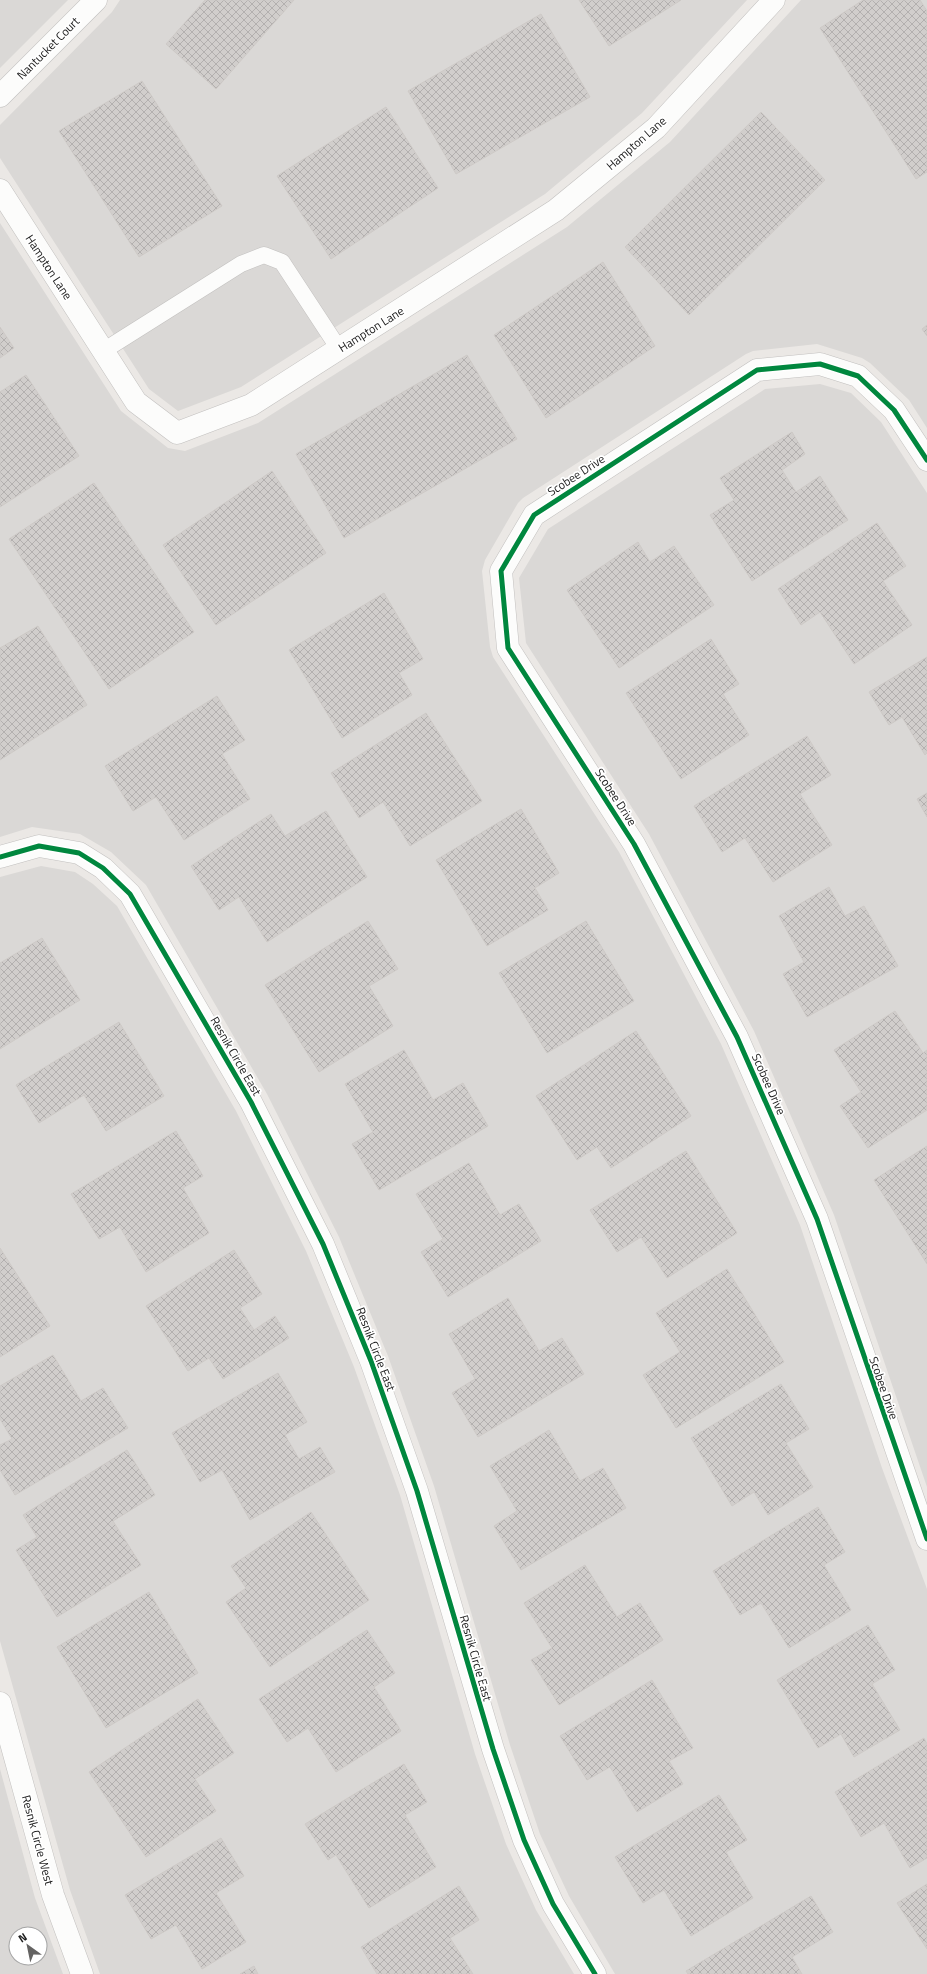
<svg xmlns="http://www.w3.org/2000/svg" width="927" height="1974" viewBox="0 0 927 1974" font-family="'Titillium Web',sans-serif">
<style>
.residential{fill:#dad8d6;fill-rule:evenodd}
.building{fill:url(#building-cross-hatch);stroke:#cecac7}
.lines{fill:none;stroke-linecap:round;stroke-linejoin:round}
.lane-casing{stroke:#c2c0bf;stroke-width:17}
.street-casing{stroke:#c2c0bf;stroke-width:23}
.lane{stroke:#fcfcfb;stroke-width:16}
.street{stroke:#fcfcfb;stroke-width:22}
.cycleway-casing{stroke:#fff;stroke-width:8}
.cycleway{stroke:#00873e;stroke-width:5}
.labels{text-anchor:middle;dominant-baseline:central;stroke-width:3.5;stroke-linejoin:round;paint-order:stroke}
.street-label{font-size:12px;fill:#1c1c1c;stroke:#fff}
</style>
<defs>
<pattern id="building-cross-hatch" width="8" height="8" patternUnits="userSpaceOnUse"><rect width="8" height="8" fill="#d1cecc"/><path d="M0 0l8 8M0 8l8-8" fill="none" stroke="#b3b0af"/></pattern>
</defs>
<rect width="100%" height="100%" fill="#ebe8e5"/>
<g class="residential">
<polygon points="0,0 68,0 0,68"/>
<polygon points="120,0 747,0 642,113 545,194 241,387 178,411 149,389 0,158 0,125 112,12"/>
<polygon points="801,0 927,0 927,428 909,400 870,363 862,358 817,344 753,351 746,354 523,498 518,503 485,560 482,571 490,647 493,657 619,852 721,1044 800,1225 882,1468 927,1589 927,1974 615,1974 569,1896 540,1834 510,1745 434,1486 388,1356 339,1237 267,1094 146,885 111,852 80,834 32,827 0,837 0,223 121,411 168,448 185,451 258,423 567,227 670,142"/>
<polygon points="820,384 851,393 881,422 927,493 927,1487 834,1215 754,1031 649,834 526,643 519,578 548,529 765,389"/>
<polygon points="41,866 75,872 93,884 117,906 236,1111 306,1251 354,1367 400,1495 475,1754 506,1844 536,1910 574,1974 100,1974 70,1890 0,1641 0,877"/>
<path d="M0 1769 35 1898 63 1974H0ZM16 1934H40V1958H16Z"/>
</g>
<g class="building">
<polygon points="205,0 294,0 216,89 166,44"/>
<polygon points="579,0 681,0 609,46"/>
<polygon points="863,0 920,0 927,11 927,172 916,179 820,28"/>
<polygon points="541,14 590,97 456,174 408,91"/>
<polygon points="142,81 222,206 139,257 59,131"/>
<polygon points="386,107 438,188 331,259 277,176"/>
<polygon points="761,112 825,180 689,315 625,247"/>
<polygon points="603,262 655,346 546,418 494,335"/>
<polygon points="927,325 927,336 922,329"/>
<polygon points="0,327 14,348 0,358"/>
<polygon points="467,355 517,439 344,538 296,454"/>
<polygon points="26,375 79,456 0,507 0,392"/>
<polygon points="792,432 805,454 782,470 796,492 820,476 848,520 752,581 710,515 734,500 720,478"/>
<polygon points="272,471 326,553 216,625 163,545"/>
<polygon points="94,483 194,632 109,689 9,539"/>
<polygon points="877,523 906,566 883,581 912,625 854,664 820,612 801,625 778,589"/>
<polygon points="638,542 650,562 674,546 714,605 619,668 567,590"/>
<polygon points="384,593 423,659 399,673 412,695 342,738 289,650"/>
<polygon points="38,626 87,705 0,760 0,648"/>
<polygon points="711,639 739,684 723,694 749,735 681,779 626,693"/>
<polygon points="927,657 927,753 925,755 902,717 889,725 869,692"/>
<polygon points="217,696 245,740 222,754 250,799 184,840 156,797 133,811 105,766"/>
<polygon points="426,713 482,801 410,846 383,802 359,818 331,773"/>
<polygon points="807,736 831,775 800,794 832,845 773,882 745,838 722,852 694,806"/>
<polygon points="927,793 927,817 917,799"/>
<polygon points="521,809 559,873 535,888 548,910 487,946 436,860"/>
<polygon points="326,811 367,877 267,942 239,897 219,910 191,866 271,814 285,836"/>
<polygon points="829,887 845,916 864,906 898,966 807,1017 783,974 804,962 779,916"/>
<polygon points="368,921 398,969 369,986 393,1026 319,1072 265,985"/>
<polygon points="586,921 634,1001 547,1053 499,973"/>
<polygon points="42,938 80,1000 0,1049 0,963"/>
<polygon points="895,1011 923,1053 927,1050 927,1110 868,1148 840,1106 861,1092 834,1050"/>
<polygon points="119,1022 164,1096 106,1131 84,1095 39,1123 16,1085"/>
<polygon points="636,1031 691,1116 611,1168 597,1147 577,1160 536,1096"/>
<polygon points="404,1050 433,1100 463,1083 488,1126 379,1190 352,1144 373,1132 345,1084"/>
<polygon points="176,1131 203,1176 183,1188 209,1233 146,1272 120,1227 99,1239 71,1194"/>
<polygon points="927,1146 927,1264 874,1180"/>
<polygon points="686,1151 737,1233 667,1278 641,1237 617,1252 590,1210"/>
<polygon points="469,1163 500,1215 519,1204 541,1241 448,1297 421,1252 443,1239 416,1194"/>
<polygon points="0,1248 50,1326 0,1357"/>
<polygon points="234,1250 262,1294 240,1308 254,1330 275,1316 289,1338 223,1379 209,1358 188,1371 146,1306"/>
<polygon points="727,1269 784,1362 676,1428 643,1375 680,1352 656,1313"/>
<polygon points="508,1298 539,1351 562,1338 584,1374 478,1437 452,1393 475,1379 449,1334"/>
<polygon points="53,1355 81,1401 103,1388 128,1428 15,1495 0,1470 0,1445 12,1439 0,1419 0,1386"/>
<polygon points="278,1373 307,1422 285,1435 299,1459 320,1447 335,1472 250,1520 222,1470 200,1482 172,1433"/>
<polygon points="781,1384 809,1429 786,1443 813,1487 768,1515 754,1492 732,1506 691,1438"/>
<polygon points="549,1430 580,1481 603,1468 626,1508 521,1570 494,1526 517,1511 490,1466"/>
<polygon points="127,1450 155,1495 113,1521 141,1565 57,1617 16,1550 37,1537 23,1515"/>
<polygon points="818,1507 845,1552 824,1565 851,1610 789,1648 761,1603 740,1615 713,1571"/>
<polygon points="311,1512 369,1600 270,1667 226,1602 246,1588 231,1566"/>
<polygon points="585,1565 617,1617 640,1603 663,1640 559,1705 531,1660 552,1648 524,1603"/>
<polygon points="149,1592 198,1673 106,1728 57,1647"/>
<polygon points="868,1625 895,1670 872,1684 900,1730 854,1757 841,1734 818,1748 777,1680"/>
<polygon points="367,1630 395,1673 374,1687 401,1731 336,1772 308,1728 287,1742 259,1699"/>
<polygon points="652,1680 693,1748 669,1761 683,1784 637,1812 610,1767 587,1780 560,1736"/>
<polygon points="198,1699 234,1753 195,1779 216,1811 146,1857 89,1772"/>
<polygon points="924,1738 927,1744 927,1858 910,1868 884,1823 861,1837 835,1792"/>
<polygon points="404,1764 427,1802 405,1815 436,1867 369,1908 336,1855 328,1860 305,1824"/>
<polygon points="719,1795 747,1840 726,1852 753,1898 691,1936 664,1890 643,1903 615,1857"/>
<polygon points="221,1838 244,1876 216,1893 246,1942 202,1969 176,1925 151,1939 125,1895"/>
<polygon points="927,1884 927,1949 897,1903"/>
<polygon points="459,1886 479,1920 450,1938 473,1974 377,1974 361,1947"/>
<polygon points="811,1896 833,1932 792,1957 802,1974 688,1974 686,1971"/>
<polygon points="254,1966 258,1974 240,1974"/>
</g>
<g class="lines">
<defs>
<polyline id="lane" points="103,351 241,264 264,255 282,262 339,349"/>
<g id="street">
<polyline points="0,96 96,0"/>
<polyline points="0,190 136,402 177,433 251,405 556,210 656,128 774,0"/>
<polyline points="927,460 894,410 858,376 820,364 757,370 534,515 501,571 508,648 634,844 737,1037 817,1219 927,1539"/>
<polyline points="0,857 39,846 79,853 103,868 130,894 251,1102 323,1244 371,1361 417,1491 493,1749 524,1840 553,1904 595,1974"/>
<polyline points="0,1703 53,1895 82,1974"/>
</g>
</defs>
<use href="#lane" class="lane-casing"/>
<use href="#street" class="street-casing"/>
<use href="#lane" class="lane"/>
<use href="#street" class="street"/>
<defs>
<g id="cycleway">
<polyline points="927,460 894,410 858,376 820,364 757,370 534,515 501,571 508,648 634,844 737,1037 817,1219 927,1539"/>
<polyline points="0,857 39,846 79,853 103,868 130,894 251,1102 323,1244 371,1361 417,1491 493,1749 524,1840 553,1904 595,1974"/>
</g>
</defs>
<use href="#cycleway" class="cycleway-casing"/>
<use href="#cycleway" class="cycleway"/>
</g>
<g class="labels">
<g class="street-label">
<text transform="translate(48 48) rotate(-45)">Nantucket Court</text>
<text transform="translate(636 143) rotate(-41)">Hampton Lane</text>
<text transform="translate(49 267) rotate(57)">Hampton Lane</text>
<text transform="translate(371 329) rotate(-32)">Hampton Lane</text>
<text transform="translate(576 475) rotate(-33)">Scobee Drive</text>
<text transform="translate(616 797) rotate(57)">Scobee Drive</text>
<text transform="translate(236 1056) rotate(60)">Resnik Circle East</text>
<text transform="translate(769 1084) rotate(66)">Scobee Drive</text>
<text transform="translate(376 1349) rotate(69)">Resnik Circle East</text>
<text transform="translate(884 1388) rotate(71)">Scobee Drive</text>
<text transform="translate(476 1658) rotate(74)">Resnik Circle East</text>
<text transform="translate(38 1840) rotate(75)">Resnik Circle West</text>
</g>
</g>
<g transform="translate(28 1946) rotate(327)"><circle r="19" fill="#ffffff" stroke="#a4a4a4"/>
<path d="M0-3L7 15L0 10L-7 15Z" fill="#646362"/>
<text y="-6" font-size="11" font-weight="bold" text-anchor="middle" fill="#1c1c1c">N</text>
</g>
</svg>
